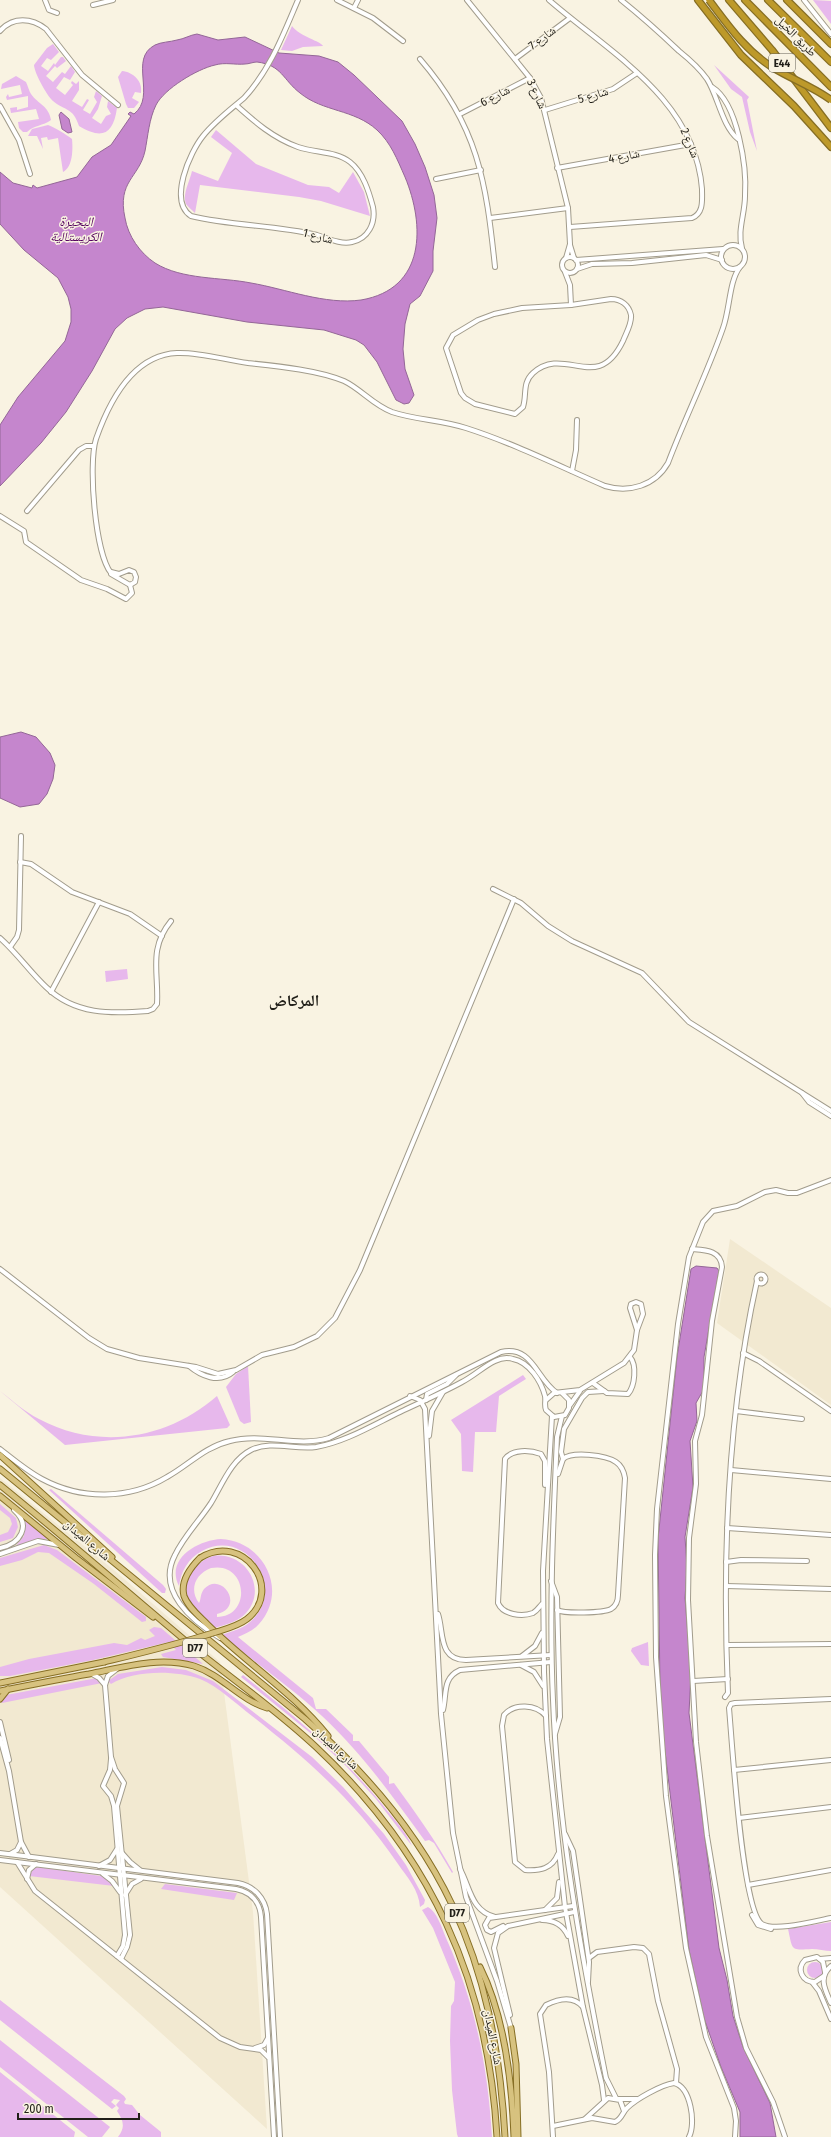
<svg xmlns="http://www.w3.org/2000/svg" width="831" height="2137" viewBox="0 0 831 2137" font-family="'Fira Sans Condensed','Noto Naskh Arabic',sans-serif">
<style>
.built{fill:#f2e9d1}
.green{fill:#e7b8ec;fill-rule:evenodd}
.water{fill:#c586cd;stroke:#946797;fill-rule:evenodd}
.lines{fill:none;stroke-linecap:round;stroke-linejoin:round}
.minor-casing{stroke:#a29c8c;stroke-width:6}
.major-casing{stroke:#866e24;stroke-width:7}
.highway-casing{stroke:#866e24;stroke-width:8}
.minor{stroke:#fff;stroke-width:4}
.major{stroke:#d7c27f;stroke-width:5}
.highway{stroke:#bd992a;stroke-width:5.5}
.major-bridge-casing{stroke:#866e24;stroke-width:7;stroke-linecap:butt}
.highway-bridge-casing{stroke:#866e24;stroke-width:8;stroke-linecap:butt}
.major-bridge{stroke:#d7c27f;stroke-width:5}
.highway-bridge{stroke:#bd992a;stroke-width:5.5}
.labels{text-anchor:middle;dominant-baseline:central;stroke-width:3;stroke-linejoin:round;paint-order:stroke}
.shield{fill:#f9f3e2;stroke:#625f55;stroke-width:1}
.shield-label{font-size:11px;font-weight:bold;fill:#211f19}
.street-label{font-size:12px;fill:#211f19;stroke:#f9f3e2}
.water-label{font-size:13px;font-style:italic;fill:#53005d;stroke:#f9f3e2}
.district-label{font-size:16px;font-weight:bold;fill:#211f19;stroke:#f9f3e2}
</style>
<rect width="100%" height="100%" fill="#f9f3e2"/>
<g class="built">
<polygon points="730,1239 831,1308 831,1405 717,1323"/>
<polygon points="0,1478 115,1571 220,1662 253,1912 267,2129 0,1887"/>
</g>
<g class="green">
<polygon points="813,0 831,1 831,24"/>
<path d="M292 26C300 37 321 41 323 46L303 47 292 51 281 50Z"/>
<path d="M53 44 59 52 51 60 47 58 41 66 48 71 54 63 55 65 61 57H63L66 61 57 68 55 66 46 76 53 82 62 72 65 74 71 66 75 72 70 80 64 77 56 88 65 95 73 85 71 83 72 81 76 84 79 81V90L72 101 82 107 87 99 89 100 83 110 90 114 97 102 94 97 96 91 102 96 98 109 92 118 101 124 106 116 111 114 107 107 108 101 117 108C113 136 101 139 79 126 73 107 65 111 53 101 47 96 34 72 34 65L47 48Z"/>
<polygon points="714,65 749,97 747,100 757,151 750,132 742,97 731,89"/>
<path d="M122 71C133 72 143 81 141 93L135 92 132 98 139 102 134 108H128L126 104 118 77Z"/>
<path d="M16 76 26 82C28 86 29 91 31 94 38 104 49 106 51 120 43 126 34 125 27 132H23L19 128 18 122 39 119 36 109 11 113 10 108 17 107V110L28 107V96L7 100 6 97 8 94 9 97 22 94 20 85 1 89 2 84Z"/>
<path d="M48 125C54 127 67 135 72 139 73 149 73 167 63 172L58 138 48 140 47 137 41 138 43 149 37 136H28L32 129Z"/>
<path d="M216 130 256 164 308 185 329 187 339 193 353 172 364 192 370 216 321 201 299 197 200 185 195 213C192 210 188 207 186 204 182 194 190 181 192 171L218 181 232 153 211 137Z"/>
<polygon points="127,969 128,979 106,982 105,971"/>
<polygon points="248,1366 251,1422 244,1424 240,1421 226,1387 236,1374"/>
<polygon points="523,1375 526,1379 499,1396 496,1432 475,1432 473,1472 462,1471 461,1434 451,1420"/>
<path d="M0 1391C13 1401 25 1412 39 1419 99 1451 168 1439 217 1396L230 1425 227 1428 65 1445Z"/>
<polygon points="51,1489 163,1585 166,1589 165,1593 162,1593 49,1490"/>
<polygon points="0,1504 16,1518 18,1527 13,1538 0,1542 0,1535 8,1532 12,1524 10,1518 0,1510"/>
<polygon points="25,1520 48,1539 34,1540 15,1547 24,1536"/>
<path d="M221 1539C264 1541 289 1591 259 1624 253 1631 245 1634 238 1637L313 1698 316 1709H326L353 1735V1741H359L389 1777V1784L394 1783C415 1812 436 1841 453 1872L452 1873 434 1843 429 1840 425 1841C393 1797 362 1753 322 1716 291 1687 255 1663 222 1635 232 1631 242 1629 250 1622 288 1589 246 1527 202 1551 188 1558 181 1572 179 1586 165 1559 198 1540 221 1539Z"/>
<polygon points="44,1545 57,1550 146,1617 146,1621 142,1622 94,1584 49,1553 38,1552 22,1560 0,1566 0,1558"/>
<path d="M213 1556C247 1551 270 1592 243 1616 236 1622 224 1625 215 1628 206 1619 191 1609 187 1597 181 1579 197 1561 213 1556ZM211 1568C248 1561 252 1617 217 1617V1614C246 1607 221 1570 204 1589 200 1594 201 1600 199 1603 189 1590 195 1574 211 1568Z"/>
<polygon points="154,1627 161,1628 203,1664 163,1657 161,1654 176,1650 169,1642 93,1660 10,1676 0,1676 0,1667 29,1659 114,1643 127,1645 141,1638 145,1640 155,1636 149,1630"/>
<polygon points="648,1642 649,1666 641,1665 631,1651 632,1648"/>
<path d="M162 1667 186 1670 213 1681 312 1757 343 1787 384 1834 406 1865 425 1900 424 1904 420 1907C419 1890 407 1877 398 1864 356 1802 310 1762 252 1716 235 1703 219 1687 200 1679 175 1670 134 1670 111 1684L108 1681 118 1674Z"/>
<path d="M243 1675C293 1715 341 1754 382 1804 392 1817 406 1831 412 1846L376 1799 346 1766 314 1736 241 1677Z"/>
<polygon points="97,1678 102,1683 2,1703 1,1701 6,1695"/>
<polygon points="38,1867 101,1876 108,1879 114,1886 29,1876 34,1868"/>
<polygon points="165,1884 237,1893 234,1900 161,1889"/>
<path d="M428 1907C437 1912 442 1928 446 1938 475 2002 488 2067 492 2137H458L457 2134 452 2090 450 2041 451 2006 454 2001 455 1982 433 1928 422 1910Z"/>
<path d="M831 1922V1951C825 1951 818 1949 812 1949 790 1950 793 1951 788 1929Z"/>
<circle cx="815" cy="1970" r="8"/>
<path d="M0 2000 124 2096 126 2099 124 2102 125 2104 132 2105 140 2115 161 2132V2137H118C126 2127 123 2120 117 2111L119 2108 116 2105 120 2100 114 2099 111 2102 116 2106 112 2109 0 2020Z"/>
<polygon points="0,2040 110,2127 102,2137 88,2137 0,2067"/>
<polygon points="0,2072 75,2132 74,2137 0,2137"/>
</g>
<g class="water">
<path d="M197 34 218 40 245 37 279 53 319 56 338 62 354 75 402 121 415 144 425 167 434 195 437 218 433 251V271L420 296 410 304 405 324 403 349 405 369 414 395 409 403 404 404 396 400 377 362 364 345 356 340 324 330 247 322 163 307 145 309 127 318 115 329 92 371 66 412 41 443 0 486V425L18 397 65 341 71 322V309L68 297 58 278 24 250 0 224V172L13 183 32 188 33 185 37 188 77 177 92 157 111 145 131 116 128 114 130 112 134 114C157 96 128 59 155 45 161 42 170 42 177 40 184 39 190 35 197 34ZM257 62C282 65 283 80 300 93 323 112 354 109 377 130 391 143 397 159 405 177 425 225 426 289 361 300 325 305 286 289 251 283 221 277 182 280 155 263 140 253 128 236 125 218 117 181 139 178 145 151 148 136 149 119 156 105 164 89 197 69 215 65 225 62 235 65 245 64 249 64 253 62 257 62Z"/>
<polygon points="61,112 69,119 72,132 68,133 62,129 59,115"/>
<polygon points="21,732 36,737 50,753 55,765 53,779 47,794 39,804 20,807 0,798 0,737"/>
<polygon points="696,1266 717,1268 719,1271 704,1357 704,1389 696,1403 697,1421 690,1441 693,1487 685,1537 687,1568 685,1598 691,1673 689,1713 719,1948 727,1980 733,2016 743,2047 770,2103 776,2137 740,2137 740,2112 721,2067 704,2018 689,1950 664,1743 660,1687 658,1539 677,1357 691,1269"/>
</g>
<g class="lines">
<defs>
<g id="minor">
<polyline points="45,0 49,10 57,13"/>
<polyline points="337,0 373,18 403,41"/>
<polyline points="467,0 530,78 541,98 568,208 570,244 566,258"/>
<path d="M549 0C610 53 695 99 702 189 702 200 704 213 692 218L570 227"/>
<path d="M621 0C641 16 660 33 679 51 689 59 700 69 707 79 718 96 722 126 738 139"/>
<polyline points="804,0 831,34"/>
<polyline points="93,5 113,0"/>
<polyline points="354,8 358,0"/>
<path d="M0 31C13 16 32 18 46 29L82 75 118 105"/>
<path d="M420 59C478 126 486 181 495 267"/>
<polyline points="515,59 570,18"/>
<path d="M712 87C738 103 747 168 745 196 745 214 737 231 742 248"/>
<path d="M236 105C255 122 273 138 298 147 315 153 336 151 350 162 363 172 369 192 373 207 376 223 368 239 352 242 341 245 327 238 317 235 275 225 232 226 191 216 168 201 190 152 203 136 215 121 230 110 244 98 270 70 283 35 298 0"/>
<polyline points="0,106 19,140 30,174"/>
<polyline points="545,110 613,89 637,73"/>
<polyline points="460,114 530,78"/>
<polyline points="557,168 691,144"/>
<polyline points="436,179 481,170"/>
<polyline points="490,218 568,208"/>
<circle cx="733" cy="257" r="12"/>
<polyline points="570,245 574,258"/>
<circle cx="570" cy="265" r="8"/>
<polyline points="576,260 723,249"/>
<polyline points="577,269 592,264 632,263 706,255 722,260"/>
<polyline points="565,272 570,285 571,305"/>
<path d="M611 299C621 299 629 305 631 315 632 324 626 333 623 341 597 395 565 344 533 373 522 383 527 395 523 407L515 414 475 404 465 398 461 393 446 348 453 335 478 320 494 314 522 308 571 305Z"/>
<polyline points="572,471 576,450 577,420"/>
<polyline points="27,511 79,450 86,446 94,446"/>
<polyline points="0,516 24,531 26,542 81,580 107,589 126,599 132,593 130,585"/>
<polygon points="129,570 134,572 136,577 135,582 130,585 111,574 111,572 119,574"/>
<path d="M111 573C95 553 88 464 96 439 109 402 132 355 177 353 200 352 225 360 248 363 276 366 318 370 344 381 361 389 373 405 392 412 416 420 442 420 466 428 513 443 559 466 605 486 629 493 655 486 668 463 685 418 707 374 723 328 730 309 729 281 740 267"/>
<polyline points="20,862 31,864 72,892 130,914 162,936"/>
<polyline points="493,889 521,903 548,926 572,941 642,973 689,1022 831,1111"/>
<path d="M0 938C17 953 30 972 46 987 75 1015 111 1014 148 1011L153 1009 157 1004C159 973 148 949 171 921"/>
<polyline points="10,947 17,937 19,930 21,836"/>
<polyline points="51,992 99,902"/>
<polyline points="802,1093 809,1102 831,1116"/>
<path d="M692 1249C705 1250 721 1250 722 1267L712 1321 702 1415 695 1441 696 1484 689 1538 688 1600 696 1742 707 1836 737 2017 746 2048 773 2102 785 2137"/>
<polyline points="0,1269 89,1338 107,1349 139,1358 196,1367 218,1374 236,1370 262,1355 294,1347 317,1336 335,1318 360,1270 514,899"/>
<circle cx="761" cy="1279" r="4.5"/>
<polygon points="636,1302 641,1304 643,1314 637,1330 630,1308 631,1304"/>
<polyline points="743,1353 759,1361 831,1411"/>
<path d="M189 1366C201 1376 219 1384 233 1372"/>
<path d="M593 1383 607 1393 628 1394C635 1386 637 1365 630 1357"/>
<polyline points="410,1396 420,1400 425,1409 441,1714 453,1833 466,1897 497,1981 511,2028"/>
<polyline points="426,1400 427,1394 447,1384 456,1375"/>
<polyline points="546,1400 554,1393 580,1390 624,1363 634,1350 637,1330"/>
<polyline points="570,1405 580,1391"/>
<polyline points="736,1411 802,1419"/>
<polyline points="552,1416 543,1571 544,1672 547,1739 565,1907 583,2007 602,2085 604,2100"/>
<path d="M562 1416 557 1437C553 1525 549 1612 553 1700 558 1828 581 1953 606 2078L616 2098"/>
<polyline points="429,1436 432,1411 443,1392"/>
<path d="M0 1449C14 1460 27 1471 42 1479 81 1500 129 1500 167 1477 189 1465 204 1447 230 1441 263 1432 296 1448 329 1438L501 1352C533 1345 536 1379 557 1393"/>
<polyline points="563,1459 561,1452 564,1429 582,1398 588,1392 604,1391"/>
<polyline points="731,1470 831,1479"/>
<polyline points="727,1528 831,1535"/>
<path d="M0 1548C20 1544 32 1526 14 1510"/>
<polyline points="0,1554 38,1541 59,1545"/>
<polyline points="726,1562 741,1560 807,1561"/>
<polyline points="551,1581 557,1597 560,1717 555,1734"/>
<polyline points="726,1586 831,1589"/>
<path d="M542 1604C539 1607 537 1611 533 1613 522 1617 503 1615 498 1603L505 1459C512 1449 530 1450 541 1454L545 1461V1485"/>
<path d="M557 1610C565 1614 603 1613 611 1609 616 1606 618 1601 618 1595L625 1478C624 1472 622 1466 616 1462 606 1455 572 1451 563 1459L558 1474"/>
<path d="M438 1614C444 1632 438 1660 466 1660L551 1655"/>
<path d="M220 1638C192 1621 156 1591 175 1555 184 1536 200 1520 211 1503 222 1485 231 1460 251 1450 271 1440 294 1450 316 1447 345 1442 373 1425 400 1412 421 1402 442 1393 462 1382 474 1376 484 1366 495 1361 501 1358 507 1357 513 1359 529 1362 541 1381 545 1396 546 1401 544 1405 546 1410L554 1417 565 1415 569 1408V1400L562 1393"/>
<polyline points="727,1645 831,1644"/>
<polyline points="522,1656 535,1646 542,1633"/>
<polyline points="521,1665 534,1672 543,1686"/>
<polyline points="117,1669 108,1676 105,1685 111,1757 115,1769 124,1783 117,1806 130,1935 127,1947 121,1959"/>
<polyline points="92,1674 99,1678 105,1685"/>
<polyline points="693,1681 728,1679"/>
<path d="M725 1697 728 1693C722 1556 727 1416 757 1281"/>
<path d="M831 1699 735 1703 731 1704 729 1708C732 1740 742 1911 762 1924 775 1932 815 1921 831 1918"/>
<path d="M443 1710C447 1694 442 1678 460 1670L551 1662"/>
<path d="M546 1716C536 1704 514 1703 504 1715L502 1726 515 1862 525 1870C540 1871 552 1869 558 1854"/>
<polyline points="0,1722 9,1760"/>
<polyline points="0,1738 9,1771 21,1842 29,1857"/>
<polyline points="111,1759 110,1770 103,1786 111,1796 114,1806 125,1935 123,1946 117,1956"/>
<polyline points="734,1770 831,1760"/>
<polyline points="739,1818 831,1807"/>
<polyline points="565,1834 573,1851 589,1962 588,1982"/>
<path d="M0 1853 238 1883C254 1886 265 1898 267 1914L280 2137"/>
<polyline points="122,1853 130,1862 140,1870"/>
<polyline points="10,1854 17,1850 21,1842"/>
<path d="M0 1860 236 1889C251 1892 260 1902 261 1917L274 2137"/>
<polyline points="17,1862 35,1891 220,2038 240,2047 261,2050 268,2057"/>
<polyline points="99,1866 110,1860 117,1849"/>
<path d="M460 1869C470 1887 471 1911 495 1917"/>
<polyline points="103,1874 112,1881 120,1892"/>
<polyline points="27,1879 29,1870 36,1864"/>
<polyline points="748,1885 831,1870"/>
<polyline points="125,1895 132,1884 141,1879"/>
<polyline points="545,1910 557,1898 559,1882"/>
<polyline points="752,1915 758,1925 771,1929"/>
<path d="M542 1920C555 1920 563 1925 568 1936"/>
<polyline points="503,1926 491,1932 487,1930 485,1925 489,1918 573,1906"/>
<polyline points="589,1958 597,1952 634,1947 643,1948 649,1954 658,2001 677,2069 676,2083"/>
<polyline points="820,1959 831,1958"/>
<path d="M831 1966C818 1977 825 1990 831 2003"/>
<path d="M824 1976 815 1982C802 1982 796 1969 805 1960L817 1957 823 1962 825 1972"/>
<polyline points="812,1982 819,1991 831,2019"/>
<polyline points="510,2015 494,1948 498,1933 508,1926 574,1912"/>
<polyline points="255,2048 264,2045 268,2038"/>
<polyline points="618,2099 637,2099"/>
<polyline points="585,2119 608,2098 620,2100 624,2111"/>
<path d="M553 2126 592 2118 615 2122C622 2119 622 2113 627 2108 636 2099 661 2085 674 2083 691 2087 696 2124 689 2137"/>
<path d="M553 2137 549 2072 540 2014 546 2005C558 1999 573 1995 583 2007"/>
<polyline points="735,2137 736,2121 734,2108 706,2037 686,1948 666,1796 656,1657 655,1555 657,1509 678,1324 689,1257 703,1222 713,1211 737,1206 765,1192 776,1190 788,1193 797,1193 831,1180"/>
</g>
<g id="major">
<polyline points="0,1455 112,1557"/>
<path d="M0 1469 305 1719C441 1838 495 1957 505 2137"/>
<path d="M0 1485C68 1540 133 1597 200 1653 239 1684 280 1713 316 1747 431 1855 488 1980 497 2137"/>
<polyline points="0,1496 76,1558 153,1617"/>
<path d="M200 1558C190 1568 180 1581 184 1596 188 1607 199 1616 207 1624 246 1663 294 1693 328 1736"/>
<polyline points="0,1683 104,1662"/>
<path d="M0 1691C30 1685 60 1679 89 1674 124 1667 159 1656 194 1666 222 1675 240 1700 267 1708"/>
<polyline points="0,1699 8,1689"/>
<path d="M480 1967C505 2017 512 2082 514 2137"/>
<polyline points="511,2028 516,2064 518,2137"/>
</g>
<g id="highway">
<polyline points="698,0 741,55 794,106 831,147"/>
<polyline points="729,0 772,50 831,128"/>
<polyline points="745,0 831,87"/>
<polyline points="768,0 831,62"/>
<polyline points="787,0 831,44"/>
</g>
</defs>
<use href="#minor" class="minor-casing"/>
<use href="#major" class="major-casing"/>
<use href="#highway" class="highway-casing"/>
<use href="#minor" class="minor"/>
<use href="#major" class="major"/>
<use href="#highway" class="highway"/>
<defs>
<path id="major-bridge" d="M104 1662C141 1653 179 1644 216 1632 226 1629 238 1626 247 1619 285 1589 243 1531 200 1558"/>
<path id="highway-bridge" d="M709 0C728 25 745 50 772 67 791 79 812 86 831 100"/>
</defs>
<use href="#major-bridge" class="major-bridge-casing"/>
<use href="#highway-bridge" class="highway-bridge-casing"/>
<use href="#major-bridge" class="major-bridge"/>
<use href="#highway-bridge" class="highway-bridge"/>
</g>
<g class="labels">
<g class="shield">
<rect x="769" y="54" width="26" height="18" rx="3"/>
<rect x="183" y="1639" width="24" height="18" rx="3"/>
<rect x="445" y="1904" width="24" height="18" rx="3"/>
</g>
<g class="shield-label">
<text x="782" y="63">E44</text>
<text x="195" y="1648">D77</text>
<text x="457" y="1913">D77</text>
</g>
<g class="street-label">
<text transform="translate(796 36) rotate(45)">طريق الخيل</text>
<text transform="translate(542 38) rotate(-37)">شارع 7</text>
<text transform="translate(537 94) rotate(65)">شارع 3</text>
<text transform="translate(593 95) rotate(-16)">شارع 5</text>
<text transform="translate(495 96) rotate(-27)">شارع 6</text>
<text transform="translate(690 143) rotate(67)">شارع 2</text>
<text transform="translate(624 156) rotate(-11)">شارع 4</text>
<text transform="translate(318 236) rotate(14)">شارع 1</text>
<text transform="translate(87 1540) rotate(40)">شارع الميدان</text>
<text transform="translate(336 1748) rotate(43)">شارع الميدان</text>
<text transform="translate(493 2037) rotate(79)">شارع الميدان</text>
</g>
<g class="water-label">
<text x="76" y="221">البحيرة<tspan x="76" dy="15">الكريستالية</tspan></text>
</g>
<g class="district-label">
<text x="294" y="1000">المركاض</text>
</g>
</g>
<path d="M18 2113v6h121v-6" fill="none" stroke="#211f19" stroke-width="2"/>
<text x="24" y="2113" font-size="12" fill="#211f19" stroke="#f9f3e2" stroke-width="3" paint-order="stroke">200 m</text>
</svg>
